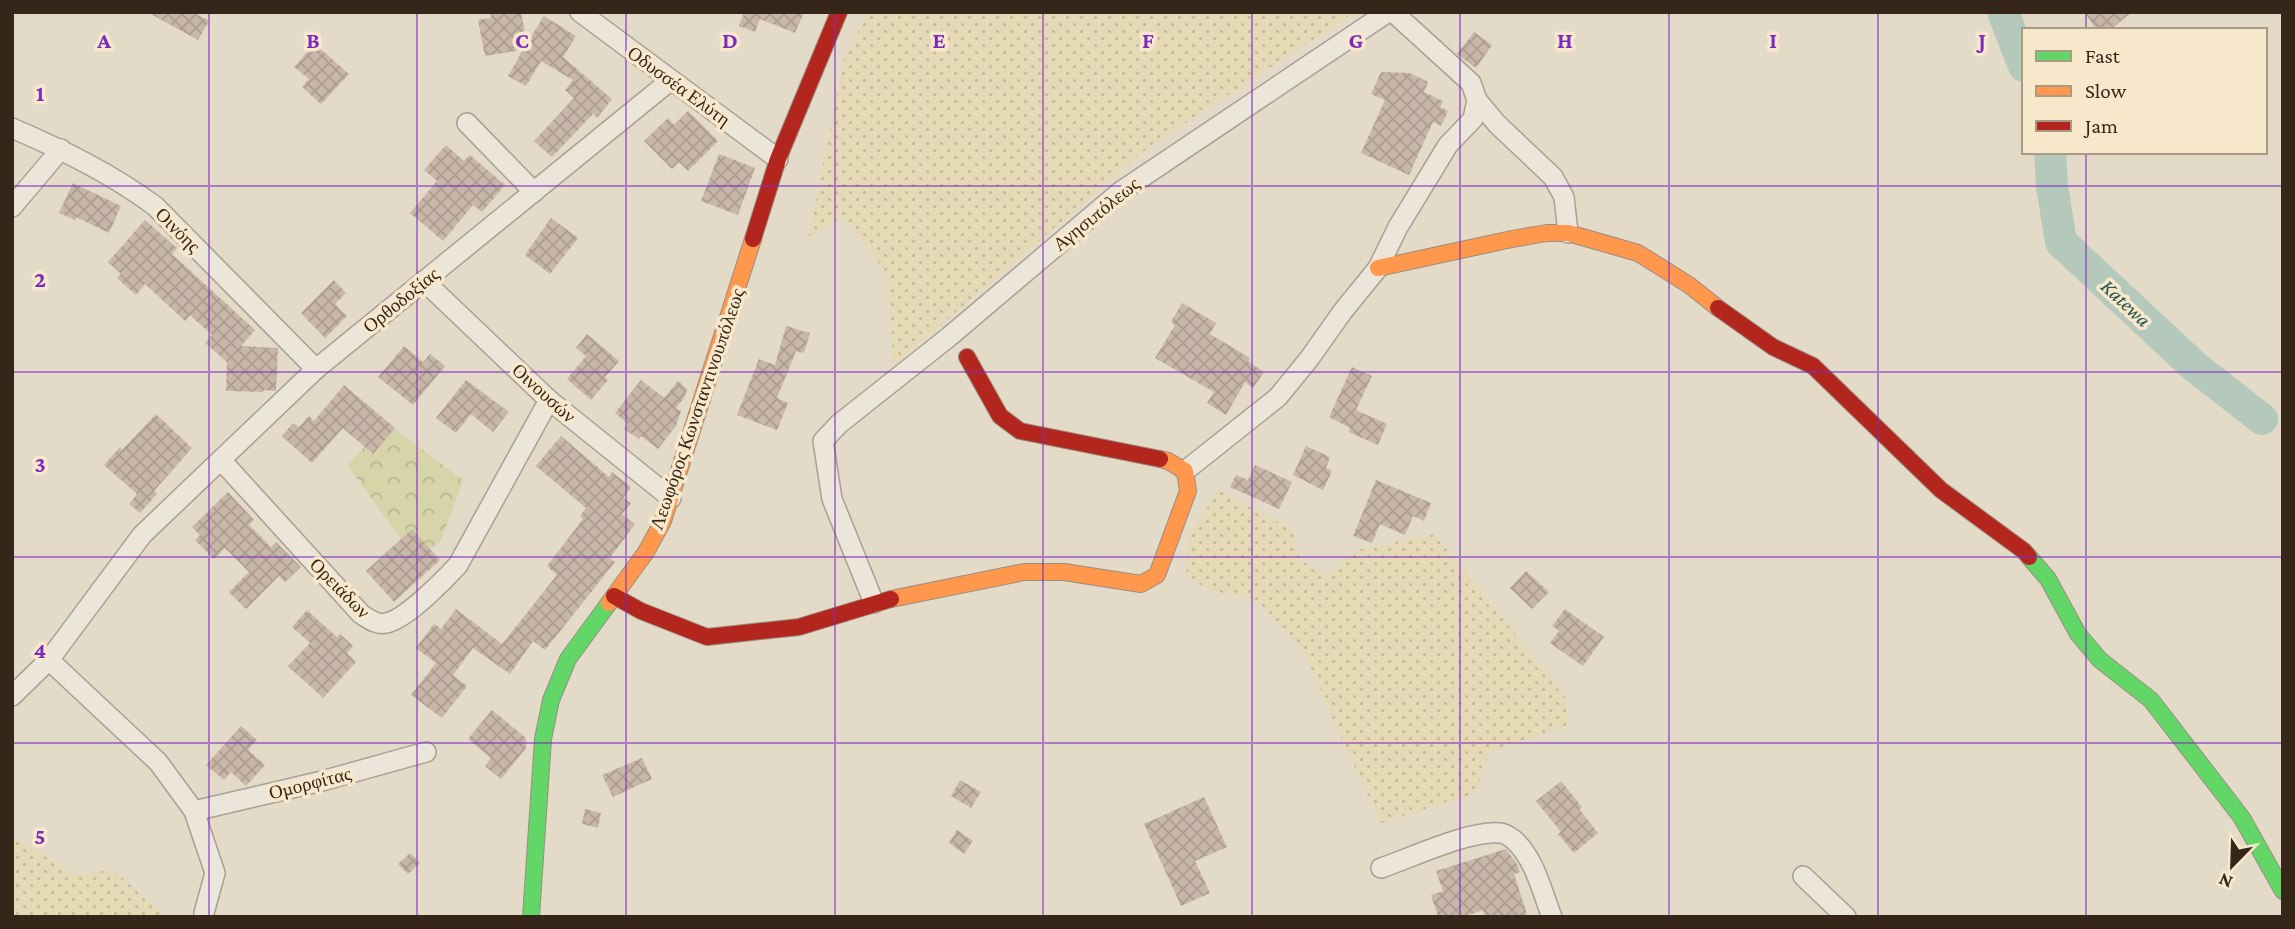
<svg xmlns="http://www.w3.org/2000/svg" width="2295" height="929" viewBox="0 0 2295 929" font-family="'Crimson Pro',serif">
<style>
.farmland{fill:url(#farmland-dots)}
.forest{fill:url(#forest-crowns)}
.lines{fill:none;stroke-linecap:round;stroke-linejoin:round}
.river{stroke:#b4c8bb;stroke-width:32}
.building{fill:url(#building-cross-hatch)}
.street-casing{stroke:#a99f92;stroke-width:22}
.fast-casing{stroke:#988e82;stroke-width:18}
.slow-casing{stroke:#988e82;stroke-width:18}
.jam-casing{stroke:#988e82;stroke-width:18}
.street{stroke:#ebe5da;stroke-width:19}
.fast{stroke:#63d668;stroke-width:16}
.slow{stroke:#ff974d;stroke-width:16}
.jam{stroke:#b3261e;stroke-width:16}
.grid{fill:none;stroke:#7b2cbf;stroke-width:2;stroke-opacity:0.55}
.labels{text-anchor:middle;dominant-baseline:central;stroke-width:7;stroke-linejoin:round;paint-order:stroke}
.street-label{font-size:19px;fill:#36261a;stroke:#f8e8cb}
.water-label{font-size:21px;font-style:italic;fill:#285752;stroke:#f8e8cb}
.grid-label{font-size:23px;text-anchor:middle;font-weight:bold;fill:#7b2cbf;stroke:#f8e8cb;stroke-width:7;stroke-linejoin:round;paint-order:stroke}
</style>
<defs>
<pattern id="farmland-dots" width="8" height="8" patternUnits="userSpaceOnUse" patternTransform="scale(1.75)"><rect width="8" height="8" fill="#e6d9b6"/><path d="M2 2h.1M6 6h.1" fill="none" stroke="#c6ba9c" stroke-width="1.8" stroke-linecap="round"/></pattern>
<pattern id="forest-crowns" width="20" height="18" patternUnits="userSpaceOnUse" patternTransform="scale(1.75)"><rect width="20" height="18" fill="#d6d4a8"/><path d="M2 6a3 3 0 1 1 6 0M12 15a3 3 0 1 1 6 0" fill="none" stroke="#b8b690"/></pattern>
<pattern id="building-cross-hatch" width="8" height="8" patternUnits="userSpaceOnUse" patternTransform="scale(1.75)"><rect width="8" height="8" fill="#c8b7a8"/><path d="M0 0l8 8M0 8l8-8" fill="none" stroke="#ac9d90"/></pattern>
</defs>
<rect width="100%" height="100%" fill="#e4dac8"/>
<g class="farmland">
<polygon points="868,12 1355,12 1149,147 894,365 886,272 843,216 808,239 844,59"/>
<polygon points="1218,490 1293,530 1300,560 1327,574 1357,550 1436,534 1454,560 1464,569 1565,697 1569,725 1489,753 1476,793 1381,823 1340,736 1303,650 1264,608 1244,597 1208,590 1186,575 1189,537"/>
<polygon points="12,835 76,876 112,869 167,917 12,917"/>
</g>
<polygon class="forest" points="387,423 463,480 441,541 416,559 347,465"/>
<g class="lines">
<g class="river">
<polyline points="2003,12 2024,66"/>
<polyline points="2050,152 2052,186 2061,242 2194,366 2262,419"/>
</g>
</g>
<g class="building">
<polygon points="147,12 193,12 209,21 198,40"/>
<polygon points="490,12 521,12 527,43 544,16 576,36 563,57 612,99 597,118 593,114 552,157 534,141 574,98 565,90 573,80 541,61 526,86 508,76 523,50 485,56 478,20 491,18"/>
<polygon points="744,12 804,12 795,33 760,19 755,32 739,26"/>
<polygon points="2084,12 2132,12 2110,30 2097,30"/>
<polygon points="1474,32 1492,45 1476,68 1457,54"/>
<polygon points="315,44 349,74 321,104 302,87 309,79 294,67"/>
<polygon points="1381,72 1410,73 1428,82 1424,92 1443,101 1440,107 1448,111 1441,126 1433,122 1409,175 1361,153 1385,100 1371,94"/>
<polygon points="688,111 718,141 688,171 679,162 672,169 644,141 668,118 674,125"/>
<polygon points="446,145 464,161 470,155 505,185 482,212 473,205 443,241 410,213 437,181 424,170"/>
<polygon points="719,154 755,168 738,215 701,201"/>
<polygon points="73,183 121,206 109,233 76,217 75,220 59,213"/>
<polygon points="551,218 578,238 550,274 525,255"/>
<polygon points="145,220 177,248 172,254 255,330 241,346 278,348 276,391 264,390 263,392 226,391 227,362 205,343 212,335 190,315 185,321 145,284 136,295 117,278 121,274 108,262"/>
<polygon points="334,280 346,293 335,304 347,316 325,338 301,313"/>
<polygon points="1182,303 1216,323 1210,334 1250,358 1248,361 1264,372 1253,388 1245,382 1226,415 1207,403 1214,392 1155,358 1175,325 1171,322"/>
<polygon points="786,326 810,333 804,353 796,351 777,398 788,403 777,430 737,415 759,359 775,365"/>
<polygon points="587,334 619,361 605,377 608,380 591,400 567,379 586,356 576,348"/>
<polygon points="404,346 423,362 430,354 445,366 413,405 378,377"/>
<polygon points="1352,367 1372,376 1356,410 1387,424 1378,445 1349,432 1350,428 1329,417"/>
<polygon points="466,380 509,412 493,432 471,414 456,433 436,418"/>
<polygon points="641,380 664,398 678,381 687,389 685,396 676,408 681,411 676,426 658,449 641,436 639,439 624,429 628,424 615,413"/>
<polygon points="344,385 395,428 373,454 343,428 312,463 282,436 293,423 299,427 309,416 314,421"/>
<polygon points="156,414 192,448 154,491 157,494 140,513 129,504 137,494 104,465 120,447 122,450"/>
<polygon points="561,436 609,477 612,472 631,487 623,498 631,503 622,514 635,524 610,558 615,562 545,650 533,641 510,674 473,648 453,675 467,686 442,718 411,695 436,663 416,648 434,624 441,629 456,609 502,644 557,575 547,566 583,519 580,516 586,508 536,466"/>
<polygon points="1306,446 1330,457 1326,468 1332,471 1323,490 1293,475"/>
<polygon points="1255,465 1292,482 1279,509 1230,487 1236,475 1248,480"/>
<polygon points="1376,480 1431,503 1424,521 1413,516 1405,535 1380,524 1372,543 1353,536"/>
<polygon points="228,492 254,520 249,525 271,547 276,542 301,567 285,582 279,576 246,609 229,592 249,572 225,548 214,559 195,540 200,535 192,527"/>
<polygon points="412,529 440,560 394,602 366,571"/>
<polygon points="1526,571 1549,592 1532,609 1510,588"/>
<polygon points="1565,609 1604,637 1583,666 1550,643 1559,631 1552,626"/>
<polygon points="307,610 337,637 340,634 353,646 347,653 356,662 323,698 288,666 310,643 292,627"/>
<polygon points="492,710 526,738 526,748 501,779 485,766 491,758 468,739"/>
<polygon points="241,726 257,740 248,750 265,765 246,786 231,772 224,780 206,765"/>
<polygon points="642,758 652,779 613,797 602,775"/>
<polygon points="960,780 981,792 971,808 951,796"/>
<polygon points="1561,781 1582,807 1579,809 1598,833 1574,853 1558,834 1561,832 1536,801"/>
<polygon points="1204,797 1227,847 1195,861 1210,893 1181,906 1144,824"/>
<polygon points="585,809 601,813 598,828 582,824"/>
<polygon points="957,830 973,841 964,854 949,843"/>
<polygon points="1506,849 1517,864 1520,872 1514,874 1528,917 1485,917 1483,910 1463,917 1438,917 1431,895 1443,891 1436,871"/>
<polygon points="410,853 420,863 408,874 398,864"/>
</g>
<g class="lines">
<defs>
<g id="street">
<polyline points="580,12 778,159"/>
<polyline points="1477,100 1497,124 1553,177 1564,197 1568,233"/>
<polyline points="467,123 534,192"/>
<path d="M12 128C63 150 110 173 155 206L316 369"/>
<polyline points="12,207 61,149"/>
<polyline points="424,281 549,400 671,498"/>
<path d="M221 460 361 614C369 619 376 625 386 623 405 620 444 580 458 565L549 400"/>
<polyline points="1185,471 1278,397 1309,359 1343,311 1378,268 1398,227 1448,145 1473,119 1477,100 1471,83 1393,12"/>
<polyline points="874,603 832,499 823,441 839,424 950,336 1120,192 1388,12"/>
<polyline points="49,660 158,762 194,811 215,873 204,913"/>
<polyline points="12,696 49,660 142,535 316,369 671,80"/>
<polyline points="194,811 322,781 426,752"/>
<path d="M1381 868C1411 858 1469 830 1500 833 1504 833 1510 837 1514 840 1535 859 1542 892 1552 917"/>
<polyline points="1803,876 1846,917"/>
</g>
<g id="fast">
<polyline points="2029,557 2048,579 2078,634 2100,660 2151,700 2242,818 2283,891"/>
<polyline points="531,917 543,739 551,700 568,659 609,603"/>
</g>
<g id="slow">
<polyline points="1378,268 1512,239 1547,233 1568,233 1638,253 1689,285 1718,308"/>
<polyline points="891,599 1024,572 1064,572 1141,584 1157,575 1188,491 1185,471 1168,461 1160,459"/>
<polyline points="609,603 646,552 663,521 753,239"/>
</g>
<g id="jam">
<polyline points="753,239 778,159 839,12"/>
<polyline points="1718,308 1773,347 1813,366 1941,490 2024,551 2029,557"/>
<polyline points="967,357 1000,416 1020,431 1160,459"/>
<polyline points="614,596 641,611 707,637 799,627 891,599"/>
</g>
</defs>
<use href="#street" class="street-casing"/>
<use href="#fast" class="fast-casing"/>
<use href="#slow" class="slow-casing"/>
<use href="#jam" class="jam-casing"/>
<use href="#street" class="street"/>
<use href="#fast" class="fast"/>
<use href="#slow" class="slow"/>
<use href="#jam" class="jam"/>
</g>
<path class="grid" d="M209 12V917M417 12V917M626 12V917M835 12V917M1043 12V917M1252 12V917M1460 12V917M1669 12V917M1878 12V917M2086 12V30M2086 152V917M12 186H2283M12 372H2283M12 557H2283M12 743H2283"/>
<g class="labels">
<g class="street-label">
<text transform="translate(679 86) rotate(36)">Οδυσσέα Ελύτη</text>
<text transform="translate(1096 214) rotate(-39)">Αγησιπόλεως</text>
<text transform="translate(178 230) rotate(45)">Οινόης</text>
<text transform="translate(401 300) rotate(-39)">Ορθοδοξίας</text>
<text transform="translate(544 393) rotate(42)">Οινουσών</text>
<text transform="translate(697 409) rotate(-71)">Λεωφόρος Κωνσταντινουπόλεως</text>
<text transform="translate(340 588) rotate(45)">Ορειάδων</text>
<text transform="translate(310 783) rotate(-14)">Ομορφίτας</text>
</g>
<g class="water-label">
<text transform="translate(2126 303) rotate(43)">Katewa</text>
</g>
</g>
<g class="grid-label">
<text x="104" y="48">A</text>
<text x="313" y="48">B</text>
<text x="522" y="48">C</text>
<text x="730" y="48">D</text>
<text x="939" y="48">E</text>
<text x="1148" y="48">F</text>
<text x="1356" y="48">G</text>
<text x="1565" y="48">H</text>
<text x="1773" y="48">I</text>
<text x="1982" y="48">J</text>
<text x="40" y="101">1</text>
<text x="40" y="287">2</text>
<text x="40" y="472">3</text>
<text x="40" y="658">4</text>
<text x="40" y="844">5</text>
</g>
<rect width="2295" height="929" fill="none" stroke="#36261a" stroke-width="28"/>
<rect x="2022" y="28" width="245" height="126" fill="#f8e8cb" stroke="#aa9a84" stroke-width="2"/>
<rect x="2036" y="51" width="35" height="10" fill="#63d668" stroke="#aa9a84" stroke-width="2"/>
<text x="2085" y="63" font-size="21" fill="#36261a">Fast</text>
<rect x="2036" y="86" width="35" height="10" fill="#ff974d" stroke="#aa9a84" stroke-width="2"/>
<text x="2085" y="98" font-size="21" fill="#36261a">Slow</text>
<rect x="2036" y="121" width="35" height="10" fill="#b3261e" stroke="#aa9a84" stroke-width="2"/>
<text x="2085" y="133" font-size="21" fill="#36261a">Jam</text>
<g transform="translate(2232 866) rotate(203)" stroke="#f8e8cb" stroke-width="5" paint-order="stroke">
<path d="M0-5L12 26L0 18L-12 26Z" fill="#36261a"/>
<text y="-10" font-size="19" font-weight="bold" text-anchor="middle" fill="#36261a">N</text>
</g>
</svg>
